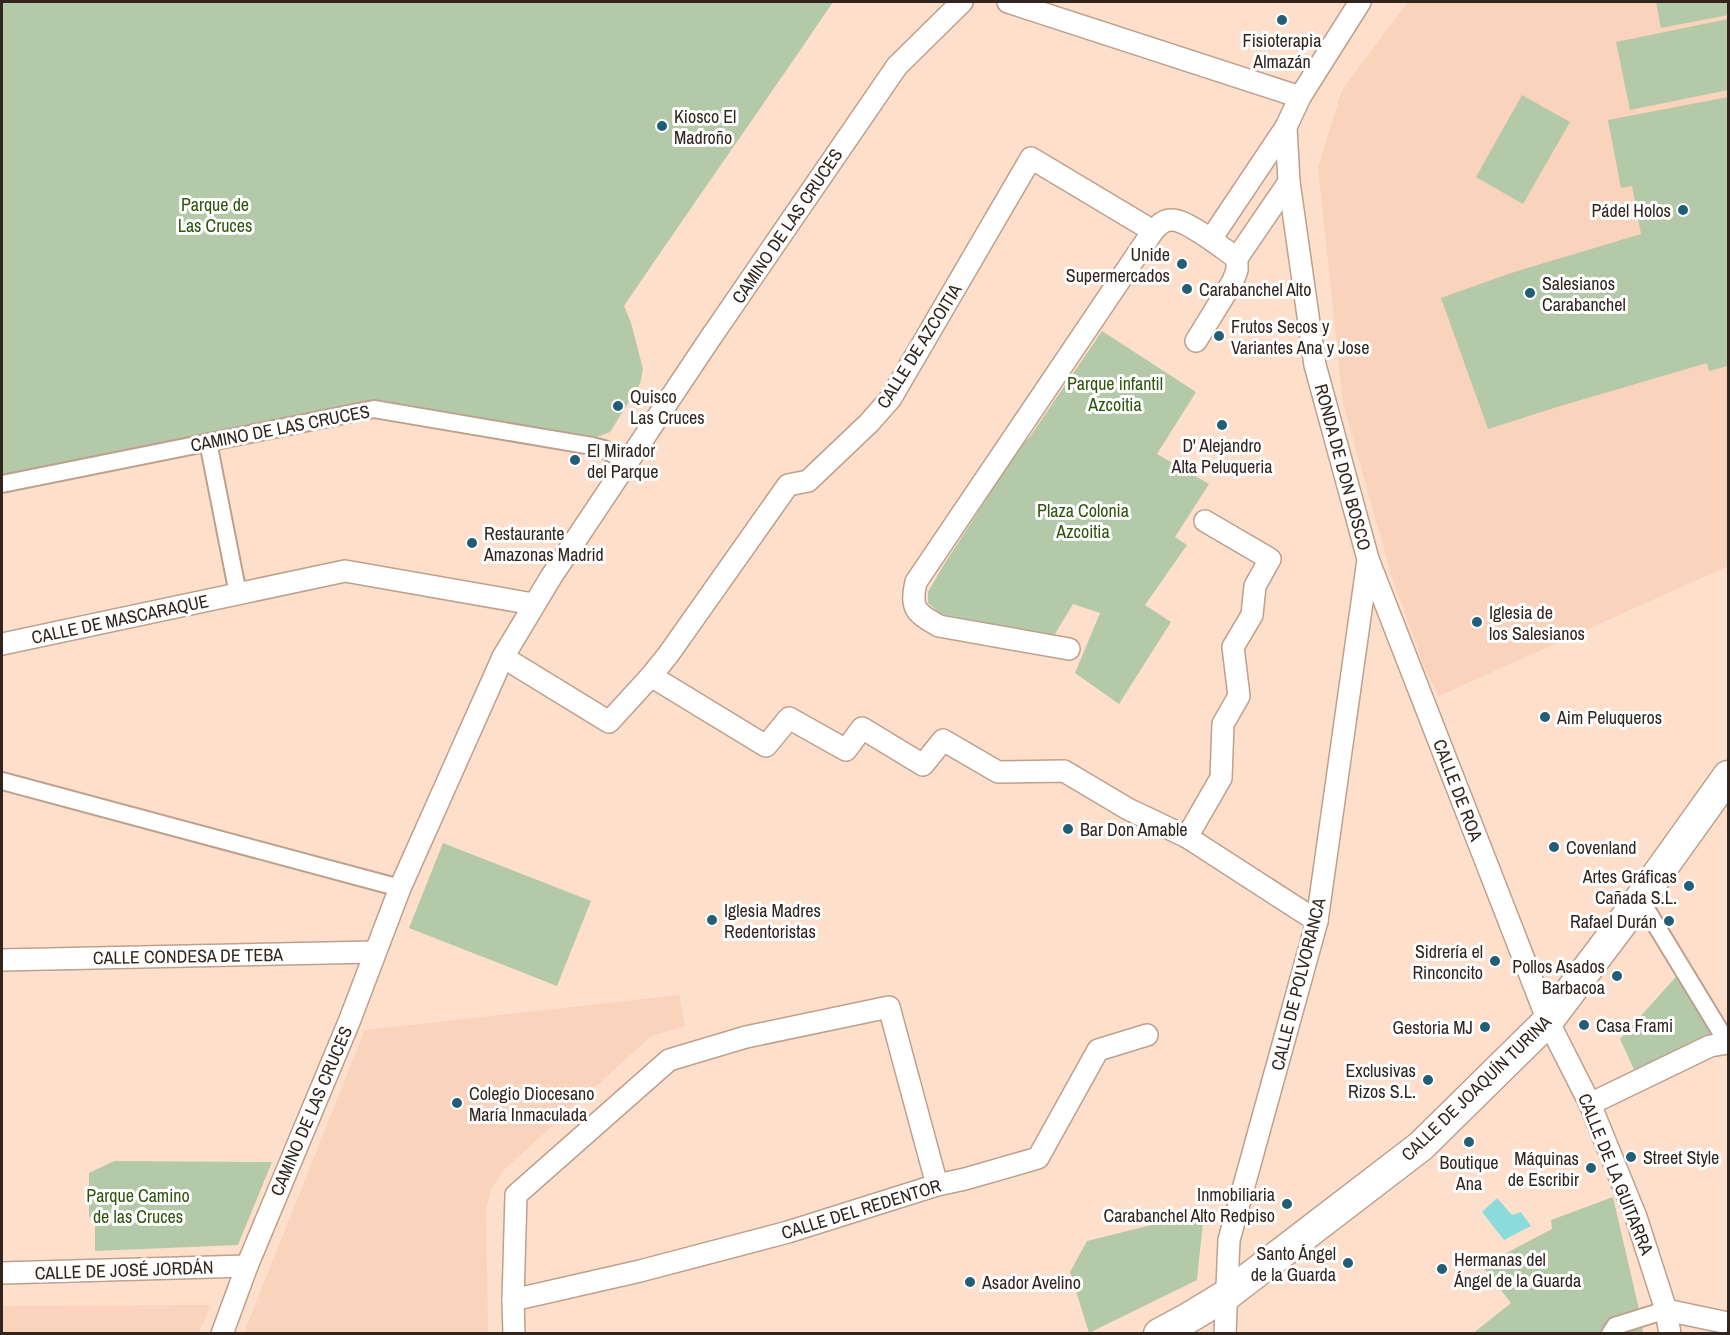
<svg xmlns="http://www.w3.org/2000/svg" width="1730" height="1335" viewBox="0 0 1730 1335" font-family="'Archivo Narrow',sans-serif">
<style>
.built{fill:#f9d3bb}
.green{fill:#b4c9a8}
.water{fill:#8bdbdd}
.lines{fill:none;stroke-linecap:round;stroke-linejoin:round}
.pedestrian-casing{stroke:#bda08d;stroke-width:20}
.minor-casing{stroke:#bda08d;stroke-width:24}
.secondary-casing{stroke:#bda08d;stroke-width:33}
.pedestrian{stroke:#fff;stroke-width:16}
.minor{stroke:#fff;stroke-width:21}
.secondary{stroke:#fff;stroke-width:30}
.poi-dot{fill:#225e76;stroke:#fff;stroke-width:2}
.labels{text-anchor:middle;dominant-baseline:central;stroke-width:6;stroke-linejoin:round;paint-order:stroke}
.poi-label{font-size:18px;fill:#31251e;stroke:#fff;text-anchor:start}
.park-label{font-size:18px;fill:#2d540a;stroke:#fff}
.street-label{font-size:18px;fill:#31251e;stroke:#fff}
</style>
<rect width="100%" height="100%" fill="#fedfcb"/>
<g class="built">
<polygon points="1408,2 1728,2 1728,566 1439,696 1426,672 1391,574 1343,403 1318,167 1342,90"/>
<polygon points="679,995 685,1026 650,1037 505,1169 491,1189 486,1209 488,1333 244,1333 365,1030"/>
<polygon points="211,1305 199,1333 2,1333 2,1306"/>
</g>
<g class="green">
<path d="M2 2H833C764 104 693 204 624 306L631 323 643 369 640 384 610 432 589 440 379 400 2 475Z"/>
<polygon points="1656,2 1728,2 1728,15 1661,28"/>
<polygon points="1728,19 1728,90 1630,110 1616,42"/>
<polygon points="1522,95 1570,122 1523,204 1476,177"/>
<polygon points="1728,97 1728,366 1709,371 1707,363 1557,407 1488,429 1441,298 1511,273 1641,234 1632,186 1621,188 1608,120"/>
<polygon points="1102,331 1196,392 1157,454 1209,484 1175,537 1187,545 1145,605 1171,622 1119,704 1075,673 1100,613 1073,604 1052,639 941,614 928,603 928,592 943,566 1019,449 1031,435"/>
<polygon points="443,843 591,901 557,986 409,928"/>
<polygon points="1683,969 1722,1034 1636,1074 1620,1039"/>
<polygon points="114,1161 272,1162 238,1245 95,1251 95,1217 89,1217 89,1173"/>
<polygon points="1613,1197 1641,1318 1643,1333 1472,1334 1511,1303 1482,1266 1552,1229 1551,1220"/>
<polygon points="1204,1212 1197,1280 1089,1333 1070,1272 1087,1241"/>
</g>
<polygon class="water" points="1497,1198 1512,1215 1521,1212 1531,1226 1504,1240 1482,1212"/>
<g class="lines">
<defs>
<g id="pedestrian">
<polyline points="208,442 238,594"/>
<polyline points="2,484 374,409 592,446 604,449 627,462"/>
<polyline points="2,781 400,888"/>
<polyline points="1640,899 1722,1034"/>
<polyline points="1610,1334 1615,1326 1666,1310"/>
</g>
<g id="minor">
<polyline points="1008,2 1300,97"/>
<polyline points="1360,2 1300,97 1286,127 1289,182 1315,365 1368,559 1548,1021 1590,1104 1636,1217 1666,1310 1670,1334"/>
<path d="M1153 231C1159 225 1164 219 1173 220 1189 221 1223 249 1237 258"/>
<polyline points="1211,239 1286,127"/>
<polyline points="1196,341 1233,281 1237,270 1237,258 1289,182"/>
<polyline points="2,644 345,571 533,604"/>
<polyline points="503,657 609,722 651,676 766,746 789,718 846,750 862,728 923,765 943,740 998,772 1064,771 1128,809 1187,837 1317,921"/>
<path d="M651 676 668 655 788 485 808 481 869 423 891 398 1031 158 1153 231 916 582C910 609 916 613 939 626L1069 649"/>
<polyline points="1187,837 1221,778 1223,724 1239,696 1233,647 1252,615 1255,586 1270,559 1205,521"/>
<polyline points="2,960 374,952"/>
<polyline points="1590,1104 1710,1046 1728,1043"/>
<polyline points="2,1273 247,1266"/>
<polyline points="513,1300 640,1271 788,1232 937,1185 965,1179 1038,1158 1098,1050 1147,1035"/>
<polyline points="1666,1310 1728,1323"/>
<polyline points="222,1334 247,1266 349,1022 400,888 503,657 551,577 707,343 897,66 962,2"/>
<polyline points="514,1334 513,1300 516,1195 669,1060 746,1037 889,1007 937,1185"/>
<polyline points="1225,1334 1229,1240 1317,921 1368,560"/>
</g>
<polyline id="secondary" points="1159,1334 1185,1320 1228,1294 1421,1146 1548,1021 1640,899 1728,776"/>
</defs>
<use href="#pedestrian" class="pedestrian-casing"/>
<use href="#minor" class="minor-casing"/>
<use href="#secondary" class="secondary-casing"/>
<use href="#pedestrian" class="pedestrian"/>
<use href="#minor" class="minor"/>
<use href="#secondary" class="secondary"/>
</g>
<g class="poi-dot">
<circle cx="1282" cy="20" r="6"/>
<circle cx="662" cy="126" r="6"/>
<circle cx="1683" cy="210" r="6"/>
<circle cx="1182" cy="264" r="6"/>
<circle cx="1187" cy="289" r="6"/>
<circle cx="1530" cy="293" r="6"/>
<circle cx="1219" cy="336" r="6"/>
<circle cx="618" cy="406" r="6"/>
<circle cx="1222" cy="425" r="6"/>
<circle cx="575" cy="460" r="6"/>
<circle cx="472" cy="543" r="6"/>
<circle cx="1477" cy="622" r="6"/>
<circle cx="1545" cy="717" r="6"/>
<circle cx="1068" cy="829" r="6"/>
<circle cx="1554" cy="847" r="6"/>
<circle cx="1689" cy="886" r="6"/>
<circle cx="712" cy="920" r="6"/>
<circle cx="1669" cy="921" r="6"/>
<circle cx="1495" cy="961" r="6"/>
<circle cx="1617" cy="976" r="6"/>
<circle cx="1584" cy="1025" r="6"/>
<circle cx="1485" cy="1027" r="6"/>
<circle cx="1428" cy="1080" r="6"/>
<circle cx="457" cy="1103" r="6"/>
<circle cx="1469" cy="1142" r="6"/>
<circle cx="1631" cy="1157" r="6"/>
<circle cx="1591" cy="1168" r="6"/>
<circle cx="1287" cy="1204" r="6"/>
<circle cx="1348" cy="1263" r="6"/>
<circle cx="1442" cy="1269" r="6"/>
<circle cx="970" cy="1282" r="6"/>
</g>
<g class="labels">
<g class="poi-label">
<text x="1282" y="40" text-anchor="middle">Fisioterapia<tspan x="1282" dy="21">Almazán</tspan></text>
<text x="674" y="116">Kiosco El<tspan x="674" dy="21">Madroño</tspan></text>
<text x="1671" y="210" text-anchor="end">Pádel Holos</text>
<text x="1170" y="254" text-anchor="end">Unide<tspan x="1170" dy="21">Supermercados</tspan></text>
<text x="1542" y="283">Salesianos<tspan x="1542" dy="21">Carabanchel</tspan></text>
<text x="1199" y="289">Carabanchel Alto</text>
<text x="1231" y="326">Frutos Secos y<tspan x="1231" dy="21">Variantes Ana y Jose</tspan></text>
<text x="630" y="396">Quisco<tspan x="630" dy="21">Las Cruces</tspan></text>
<text x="1222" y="445" text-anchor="middle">D' Alejandro<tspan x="1222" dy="21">Alta Peluqueria</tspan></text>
<text x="587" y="450">El Mirador<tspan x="587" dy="21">del Parque</tspan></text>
<text x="484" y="533">Restaurante<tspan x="484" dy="21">Amazonas Madrid</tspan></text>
<text x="1489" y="612">Iglesia de<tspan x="1489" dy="21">los Salesianos</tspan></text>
<text x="1557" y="717">Aim Peluqueros</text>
<text x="1080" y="829">Bar Don Amable</text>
<text x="1566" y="847">Covenland</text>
<text x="1677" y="876" text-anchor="end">Artes Gráficas<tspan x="1677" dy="21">Cañada S.L.</tspan></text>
<text x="724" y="910">Iglesia Madres<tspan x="724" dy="21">Redentoristas</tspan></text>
<text x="1657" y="921" text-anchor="end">Rafael Durán</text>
<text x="1483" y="951" text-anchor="end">Sidrería el<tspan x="1483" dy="21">Rinconcito</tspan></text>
<text x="1605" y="966" text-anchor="end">Pollos Asados<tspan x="1605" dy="21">Barbacoa</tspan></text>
<text x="1596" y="1025">Casa Frami</text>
<text x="1473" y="1027" text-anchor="end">Gestoria MJ</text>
<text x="1416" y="1070" text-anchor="end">Exclusivas<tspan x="1416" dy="21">Rizos S.L.</tspan></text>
<text x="469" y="1093">Colegio Diocesano<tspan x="469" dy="21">María Inmaculada</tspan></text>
<text x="1643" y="1157">Street Style</text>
<text x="1579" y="1158" text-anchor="end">Máquinas<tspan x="1579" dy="21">de Escribir</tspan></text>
<text x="1469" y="1162" text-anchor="middle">Boutique<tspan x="1469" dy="21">Ana</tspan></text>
<text x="1275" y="1194" text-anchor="end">Inmobiliaria<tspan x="1275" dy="21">Carabanchel Alto Redpiso</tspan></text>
<text x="1336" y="1253" text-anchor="end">Santo Ángel<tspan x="1336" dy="21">de la Guarda</tspan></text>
<text x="1454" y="1259">Hermanas del<tspan x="1454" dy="21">Ángel de la Guarda</tspan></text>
<text x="982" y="1282">Asador Avelino</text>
</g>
<g class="park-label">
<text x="215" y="204">Parque de<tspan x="215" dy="21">Las Cruces</tspan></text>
<text x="1115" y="383">Parque infantil<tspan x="1115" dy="21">Azcoitia</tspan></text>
<text x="1083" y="510">Plaza Colonia<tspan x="1083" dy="21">Azcoitia</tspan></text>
<text x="138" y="1195">Parque Camino<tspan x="138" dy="21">de las Cruces</tspan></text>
</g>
<g class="street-label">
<text transform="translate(787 226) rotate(-56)">CAMINO DE LAS CRUCES</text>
<text transform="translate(919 346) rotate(-58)">CALLE DE AZCOITIA</text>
<text transform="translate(280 428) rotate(-11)">CAMINO DE LAS CRUCES</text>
<text transform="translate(1343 467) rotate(75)">RONDA DE DON BOSCO</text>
<text transform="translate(120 619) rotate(-12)">CALLE DE MASCARAQUE</text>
<text transform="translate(1458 790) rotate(69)">CALLE DE ROA</text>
<text transform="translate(188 956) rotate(-1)">CALLE CONDESA DE TEBA</text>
<text transform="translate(1298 984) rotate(-76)">CALLE DE POLVORANCA</text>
<text transform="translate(1476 1088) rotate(-44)">CALLE DE JOAQUÍN TURINA</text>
<text transform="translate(311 1111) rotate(-67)">CAMINO DE LAS CRUCES</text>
<text transform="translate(1616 1174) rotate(68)">CALLE DE LA GUITARRA</text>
<text transform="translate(861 1209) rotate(-17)">CALLE DEL REDENTOR</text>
<text transform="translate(124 1270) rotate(-2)">CALLE DE JOSÉ JORDÁN</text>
</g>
</g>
<rect width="1730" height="1335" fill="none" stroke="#31251e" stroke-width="6"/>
</svg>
